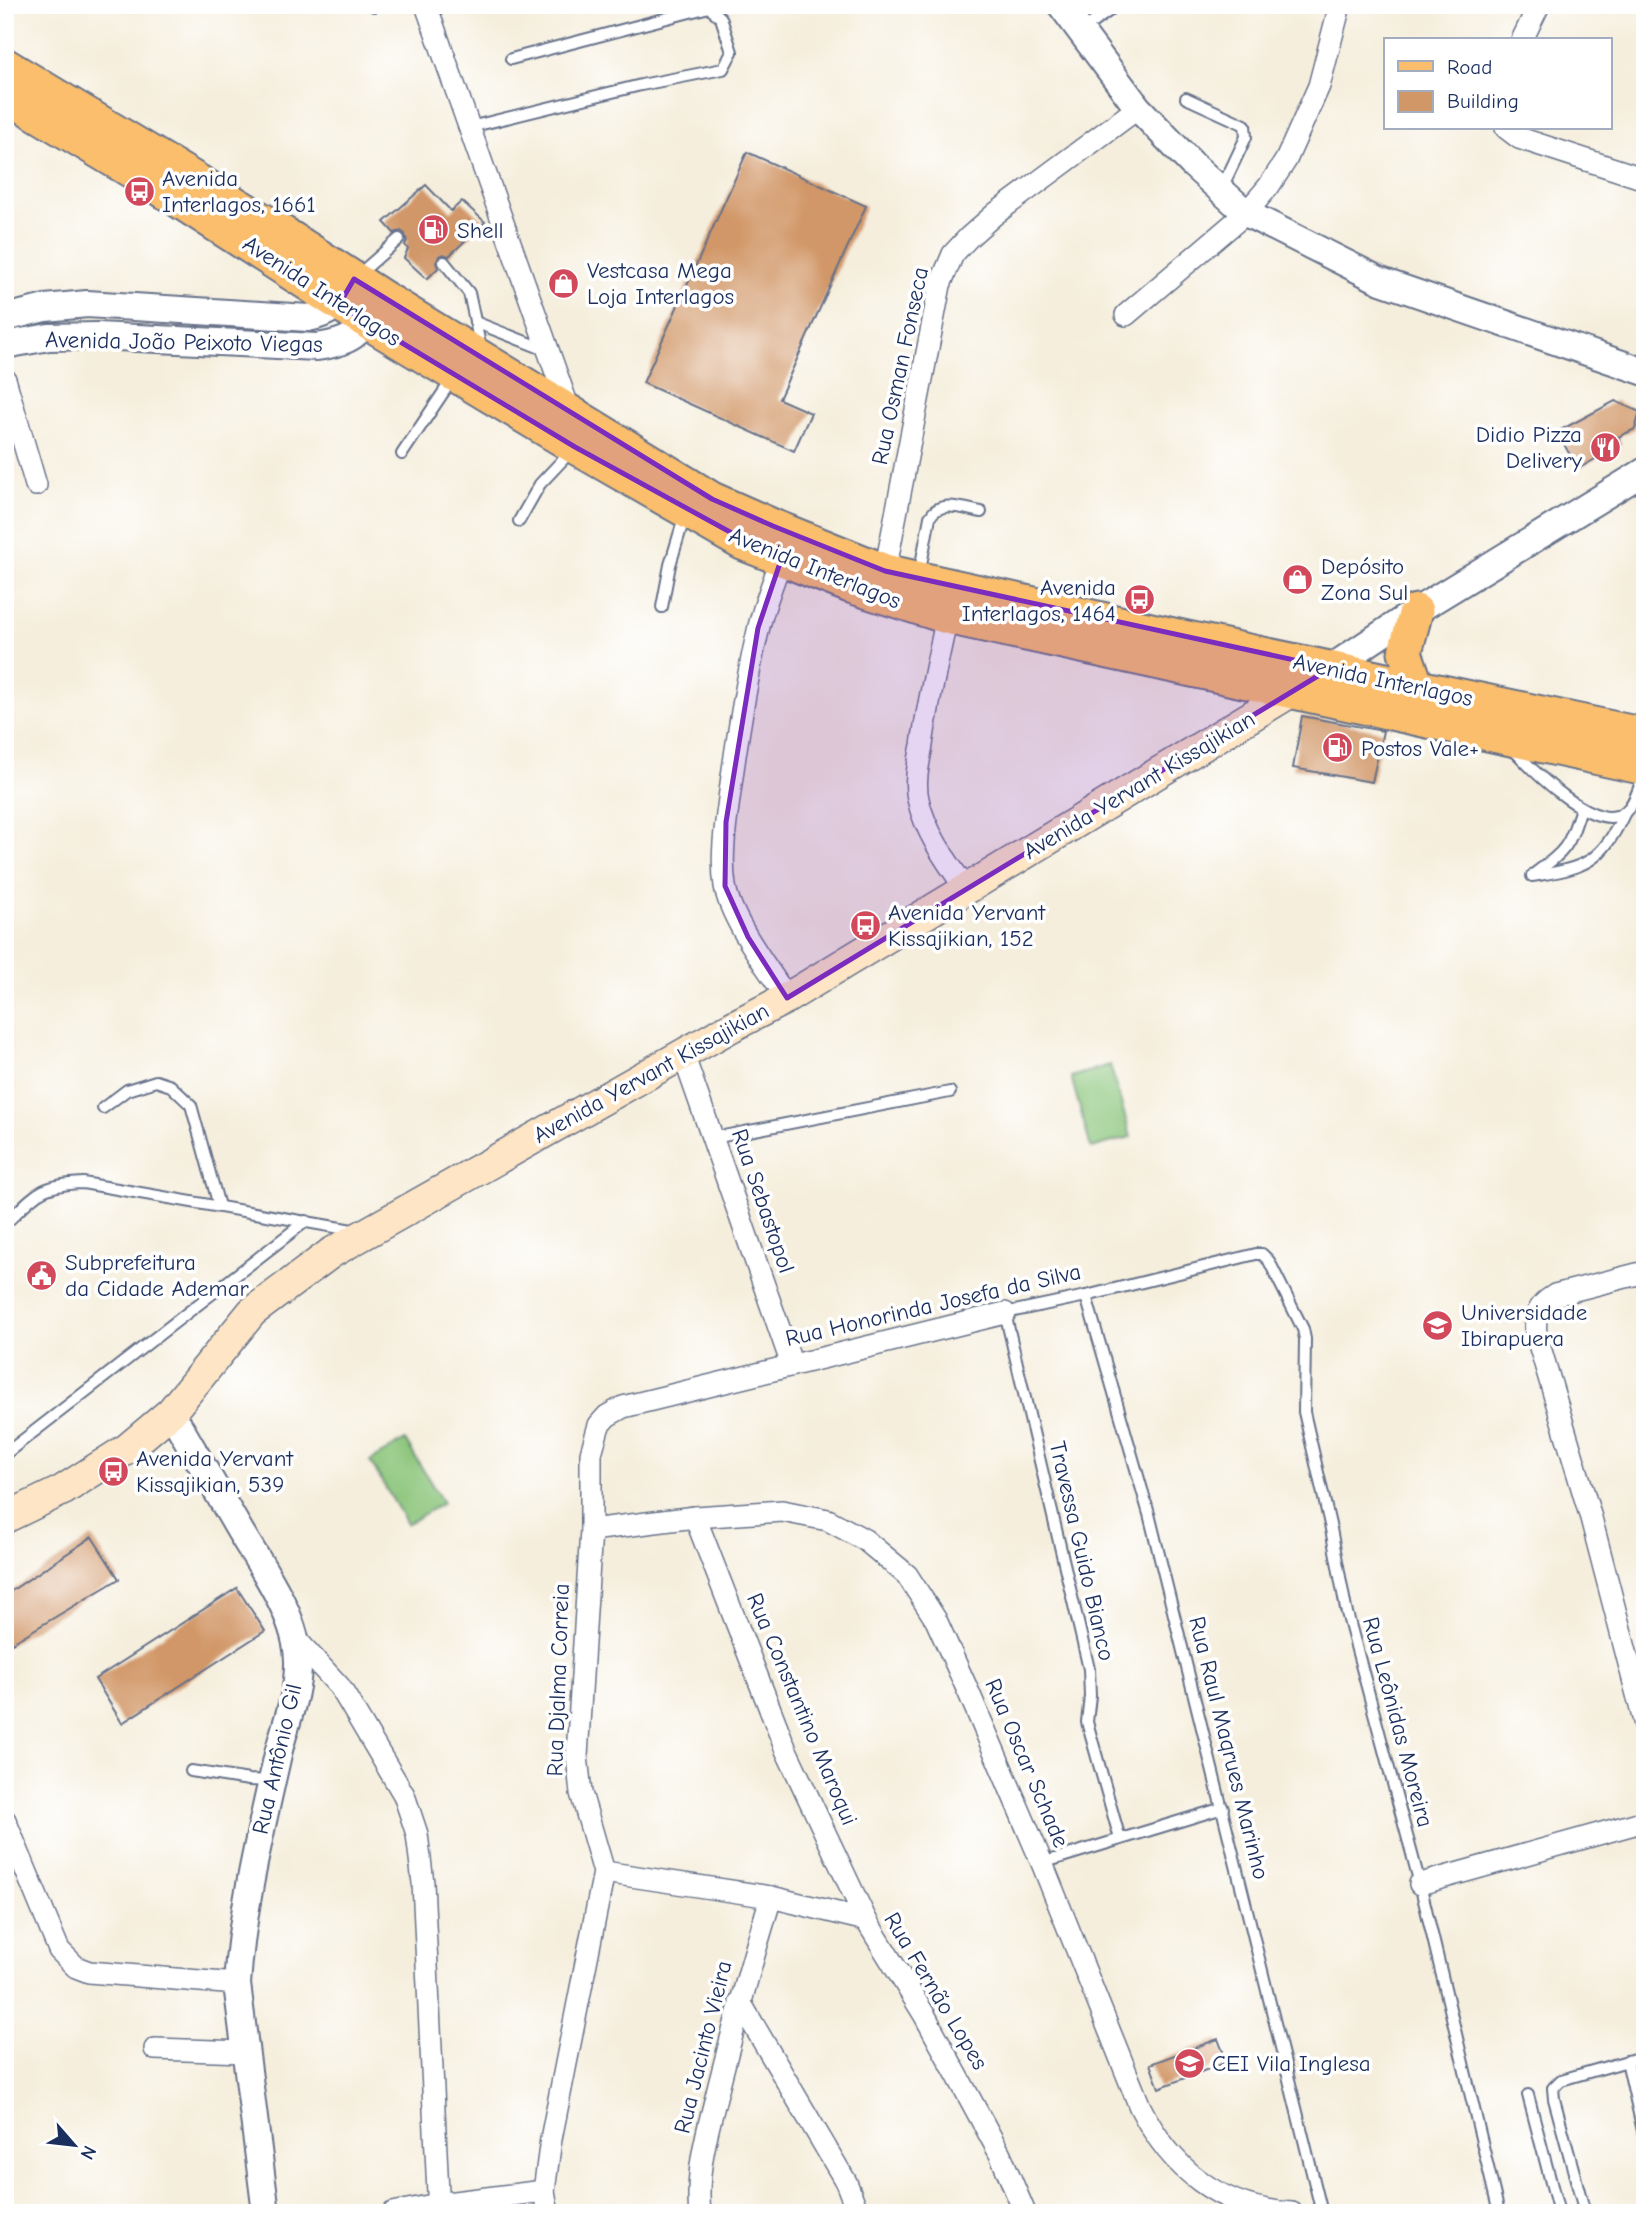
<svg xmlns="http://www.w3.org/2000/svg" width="1650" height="2218" viewBox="0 0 1650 2218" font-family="'Comic Neue',sans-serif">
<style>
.green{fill:#8bc57a;stroke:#537a6c;stroke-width:2}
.building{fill:#d19767}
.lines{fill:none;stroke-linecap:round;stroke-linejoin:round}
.service-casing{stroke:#67728a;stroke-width:14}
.minor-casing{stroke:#67728a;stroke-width:24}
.tertiary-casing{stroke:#67728a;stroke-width:30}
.secondary-casing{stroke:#67728a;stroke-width:33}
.primary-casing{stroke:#67728a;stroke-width:37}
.service{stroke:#fff;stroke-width:10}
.minor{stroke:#fff;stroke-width:21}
.tertiary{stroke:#fff;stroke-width:26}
.secondary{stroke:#fde5c5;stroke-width:30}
.primary{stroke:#fabe6d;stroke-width:33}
.marked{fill:#7b2cbf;fill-opacity:0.2;stroke:#7b2cbf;stroke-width:5;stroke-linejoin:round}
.labels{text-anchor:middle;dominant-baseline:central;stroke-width:7;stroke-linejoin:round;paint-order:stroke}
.poi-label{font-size:23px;fill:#1b2f5e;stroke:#fff;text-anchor:start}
.street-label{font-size:23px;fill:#1b2f5e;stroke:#fff}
</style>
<rect width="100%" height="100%" fill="#fff"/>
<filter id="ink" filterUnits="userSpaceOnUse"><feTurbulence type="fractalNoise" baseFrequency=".0143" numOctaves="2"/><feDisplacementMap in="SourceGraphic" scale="14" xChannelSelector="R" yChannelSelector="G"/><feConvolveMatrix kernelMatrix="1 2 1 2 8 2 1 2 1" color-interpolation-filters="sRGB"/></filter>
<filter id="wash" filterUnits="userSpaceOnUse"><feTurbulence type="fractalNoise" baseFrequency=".00686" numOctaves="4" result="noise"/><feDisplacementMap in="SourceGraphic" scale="28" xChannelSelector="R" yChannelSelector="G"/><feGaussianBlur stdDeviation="1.57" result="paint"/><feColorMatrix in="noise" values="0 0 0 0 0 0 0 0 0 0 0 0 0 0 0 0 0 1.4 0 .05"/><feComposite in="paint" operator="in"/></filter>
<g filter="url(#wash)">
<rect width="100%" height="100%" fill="#f5eedc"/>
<g class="green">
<polygon points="1110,1065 1131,1137 1091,1148 1071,1077"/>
<polygon points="405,1440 443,1503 407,1524 370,1461"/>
</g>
<g id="blocks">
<g class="building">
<polygon points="747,152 866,206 779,399 811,413 794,451 643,383"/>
<polygon points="426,185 451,211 462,201 485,222 449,256 443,254 439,256 436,263 438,268 427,279 404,258 408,249 405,245 407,241 405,234 401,231 394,233 384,222"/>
<polygon points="1615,401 1640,412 1635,429 1618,437 1621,444 1578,469 1557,432"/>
<polygon points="1302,716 1383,731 1372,782 1293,768"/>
<polygon points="92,1537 119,1579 5,1647 5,1595"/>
<polygon points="237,1588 265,1631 122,1723 95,1679"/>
<polygon points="1218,2039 1227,2062 1159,2088 1150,2064"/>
</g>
</g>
</g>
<g filter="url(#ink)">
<use href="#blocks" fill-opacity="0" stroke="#67728a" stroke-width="2"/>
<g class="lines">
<defs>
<g id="service">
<polyline points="374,5 374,6"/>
<polyline points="1082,30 1109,11 1113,5"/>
<polyline points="1186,98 1245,125 1246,137 1221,190"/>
<polyline points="470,127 641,85 723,69 732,52 721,18 709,7 511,59"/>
<polyline points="444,262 469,293 481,349"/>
<polyline points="357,276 399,239"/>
<polyline points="475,322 546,350"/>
<polyline points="402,454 453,378"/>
<polyline points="519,521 540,484 573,449"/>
<path d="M919 575 930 517C940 499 964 509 981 512"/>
<polyline points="662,607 670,565 685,515"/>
<path d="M1513 749C1531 769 1598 837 1626 811 1636 802 1640 784 1645 771"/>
<path d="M1534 874C1568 849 1568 848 1581 808"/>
<path d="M1532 876C1586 868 1601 863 1625 812"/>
<polyline points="103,1108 127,1090 156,1081 171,1086 191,1105 219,1206"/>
<polyline points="713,1138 950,1092"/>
<path d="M5 1224C36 1194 39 1185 83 1183L358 1231"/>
<polyline points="1086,1296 1149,1514 1322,2213"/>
<polyline points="5,1454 306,1221"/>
<polyline points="191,1771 249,1780 272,1781"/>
<polyline points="1120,1839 1087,1722 1090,1696 1089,1669 1005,1313 1086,1296 1256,1254 1262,1254 1269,1261 1303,1329 1305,1339 1304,1412 1331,1529 1346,1609 1420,1884 1499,2213"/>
<polyline points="1042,1863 1223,1808"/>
<polyline points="1627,2061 1645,2140"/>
<polyline points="1528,2095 1559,2213"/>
<polyline points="1585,2213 1554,2099 1553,2088 1561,2080 1645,2056"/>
</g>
<g id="minor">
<polyline points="426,5 570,412"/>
<polyline points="1522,40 1539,5"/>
<polyline points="1506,128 1519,138 1645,179"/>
<polyline points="1126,315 1246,213 1269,186 1286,160 1319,86 1340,5"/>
<polyline points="5,379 36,485"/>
<path d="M781 560C773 583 763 607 758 631 746 682 738 733 731 784 727 816 720 853 725 886 731 921 768 968 787 998"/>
<polyline points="883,582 940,285 953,254 969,237 995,214 1138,108"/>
<path d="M947 617C938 659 928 702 922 745 919 762 914 781 918 799 925 832 947 862 966 889"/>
<polyline points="683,1054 792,1365"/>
<path d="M1645 1272 1555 1295C1538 1305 1534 1315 1536 1334L1591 1518 1645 1725"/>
<polyline points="695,1517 786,1750 866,1920"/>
<path d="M591 1530 695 1517 782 1511 828 1520 865 1540 907 1575 936 1620 969 1693 1042 1863 1140 2107C1171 2169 1221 2209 1292 2213"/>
<polyline points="294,1637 340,1687 404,1795 417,1834 423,1883 439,2213"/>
<polyline points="5,1820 59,1950 76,1967 89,1972 237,1984"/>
<polyline points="604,1872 771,1897 866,1920 925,2016 1000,2154 1025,2213"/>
<polyline points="1420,1884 1645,1821"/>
<polyline points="740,2002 846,2182 858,2213"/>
<polyline points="155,2049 245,2052"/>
<polyline points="393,2213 438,2204 544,2191"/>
<polyline points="548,2213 544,2191 551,2139 604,1872 581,1793 577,1756 591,1530 591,1453 599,1425 607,1416 623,1407 1005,1313"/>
<path d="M700 2213C695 2170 709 2126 719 2085 735 2022 752 1960 771 1897"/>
</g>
<g id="tertiary">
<polyline points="1061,5 1138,108 1192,164 1246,213 1381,281 1645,372"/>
<path d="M5 318 45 308 87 304 308 318C327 314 338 307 347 291"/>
<path d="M5 345 49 337 97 336 317 347C352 342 358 335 378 306"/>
<polyline points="1331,668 1416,611 1645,471"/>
<path d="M171 1412C194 1451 217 1491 240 1531 262 1568 297 1616 298 1661 299 1693 285 1724 278 1754 261 1830 242 1907 237 1984L266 2213"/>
</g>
<polyline id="secondary" points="5,1518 63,1490 127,1449 171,1412 252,1312 331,1253 733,1026 787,998 1306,683"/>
<g id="primary">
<polyline points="5,65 266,222 384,298 712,499 773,526 885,571 1183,637 1645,735"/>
<polyline points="5,95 148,181 367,322 575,447 742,543 850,586 947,617 1645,768"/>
<polyline points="1416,611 1405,652 1417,687"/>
</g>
</defs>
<use href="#service" class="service-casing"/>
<use href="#minor" class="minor-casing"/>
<use href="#tertiary" class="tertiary-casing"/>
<use href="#secondary" class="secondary-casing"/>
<use href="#primary" class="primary-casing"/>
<use href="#service" class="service"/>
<use href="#minor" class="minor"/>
<use href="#tertiary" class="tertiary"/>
<use href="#secondary" class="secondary"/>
<use href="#primary" class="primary"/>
</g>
</g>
<path class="marked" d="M354 279 712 499 773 526 885 571 1331 668 787 998 748 937 725 886 726 822 758 628 781 560 575 447 339 305Z"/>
<defs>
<symbol id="bus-disc" viewBox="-11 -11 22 22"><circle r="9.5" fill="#d1495b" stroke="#fff"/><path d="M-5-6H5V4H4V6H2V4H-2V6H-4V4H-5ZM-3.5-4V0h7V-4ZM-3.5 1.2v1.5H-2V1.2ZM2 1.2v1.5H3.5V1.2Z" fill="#fff"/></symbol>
<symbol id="fuel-disc" viewBox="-11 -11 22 22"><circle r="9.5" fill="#d1495b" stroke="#fff"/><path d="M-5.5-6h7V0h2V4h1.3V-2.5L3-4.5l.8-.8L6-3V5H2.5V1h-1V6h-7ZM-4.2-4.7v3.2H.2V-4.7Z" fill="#fff"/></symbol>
<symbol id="shop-disc" viewBox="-11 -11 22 22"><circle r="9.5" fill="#d1495b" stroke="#fff"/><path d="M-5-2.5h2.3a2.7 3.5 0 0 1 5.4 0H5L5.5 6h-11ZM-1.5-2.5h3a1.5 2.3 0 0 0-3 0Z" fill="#fff"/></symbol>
<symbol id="restaurant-disc" viewBox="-11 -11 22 22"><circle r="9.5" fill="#d1495b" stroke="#fff"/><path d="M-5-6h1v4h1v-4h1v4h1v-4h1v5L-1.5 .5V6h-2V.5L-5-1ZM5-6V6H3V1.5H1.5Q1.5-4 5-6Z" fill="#fff"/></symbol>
<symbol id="civic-disc" viewBox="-11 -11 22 22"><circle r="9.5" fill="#d1495b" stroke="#fff"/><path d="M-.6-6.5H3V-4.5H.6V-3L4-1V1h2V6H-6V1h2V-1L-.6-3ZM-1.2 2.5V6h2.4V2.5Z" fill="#fff"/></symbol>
<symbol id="university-disc" viewBox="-11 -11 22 22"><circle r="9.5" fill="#d1495b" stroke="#fff"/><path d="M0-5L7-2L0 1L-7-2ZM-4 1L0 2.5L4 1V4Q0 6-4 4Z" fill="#fff"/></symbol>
<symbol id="school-disc" viewBox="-11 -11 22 22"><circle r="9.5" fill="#d1495b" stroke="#fff"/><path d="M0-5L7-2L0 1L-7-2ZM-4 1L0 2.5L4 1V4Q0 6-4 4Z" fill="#fff"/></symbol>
</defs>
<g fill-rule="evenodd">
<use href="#bus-disc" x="122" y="174" width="35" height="35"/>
<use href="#fuel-disc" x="416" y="212" width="35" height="35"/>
<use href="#shop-disc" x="546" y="266" width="35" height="35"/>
<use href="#restaurant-disc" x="1588" y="430" width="35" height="35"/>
<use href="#shop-disc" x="1280" y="562" width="35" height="35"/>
<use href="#bus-disc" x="1122" y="582" width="35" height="35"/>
<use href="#fuel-disc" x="1320" y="730" width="35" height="35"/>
<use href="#bus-disc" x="848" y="908" width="35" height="35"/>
<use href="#civic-disc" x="24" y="1258" width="35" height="35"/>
<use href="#university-disc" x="1420" y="1308" width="35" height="35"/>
<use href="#bus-disc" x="96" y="1454" width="35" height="35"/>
<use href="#school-disc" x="1172" y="2046" width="35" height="35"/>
</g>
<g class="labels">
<g class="poi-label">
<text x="162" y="178">Avenida<tspan x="162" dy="26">Interlagos, 1661</tspan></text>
<text x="457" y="230">Shell</text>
<text x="587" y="270">Vestcasa Mega<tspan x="587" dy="26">Loja Interlagos</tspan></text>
<text x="1582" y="434" text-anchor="end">Didio Pizza<tspan x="1582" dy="26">Delivery</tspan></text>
<text x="1321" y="566">Depósito<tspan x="1321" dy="26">Zona Sul</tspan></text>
<text x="1116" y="587" text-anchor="end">Avenida<tspan x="1116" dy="26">Interlagos, 1464</tspan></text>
<text x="1361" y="748">Postos Vale+</text>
<text x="888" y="912">Avenida Yervant<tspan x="888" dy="26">Kissajikian, 152</tspan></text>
<text x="65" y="1262">Subprefeitura<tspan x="65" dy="26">da Cidade Ademar</tspan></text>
<text x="1461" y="1312">Universidade<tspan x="1461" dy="26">Ibirapuera</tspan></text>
<text x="136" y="1458">Avenida Yervant<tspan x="136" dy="26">Kissajikian, 539</tspan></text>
<text x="1212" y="2063">CEI Vila Inglesa</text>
</g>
<g class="street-label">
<text transform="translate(322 291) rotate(33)">Avenida Interlagos</text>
<text transform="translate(184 342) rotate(1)">Avenida João Peixoto Viegas</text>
<text transform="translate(900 366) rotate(-78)">Rua Osman Fonseca</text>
<text transform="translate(815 568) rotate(22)">Avenida Interlagos</text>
<text transform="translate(1383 680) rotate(12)">Avenida Interlagos</text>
<text transform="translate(1139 785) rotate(-31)">Avenida Yervant Kissajikian</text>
<text transform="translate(651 1073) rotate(-29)">Avenida Yervant Kissajikian</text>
<text transform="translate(763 1201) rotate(71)">Rua Sebastopol</text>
<text transform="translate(933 1305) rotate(-13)">Rua Honorinda Josefa da Silva</text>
<text transform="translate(1082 1551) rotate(77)">Travessa Guido Bianco</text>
<text transform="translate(558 1680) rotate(-88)">Rua Djalma Correia</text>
<text transform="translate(802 1709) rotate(67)">Rua Constantino Maroqui</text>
<text transform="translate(1398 1722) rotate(75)">Rua Leônidas Moreira</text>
<text transform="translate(1229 1748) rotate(76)">Rua Raul Maqrues Marinho</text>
<text transform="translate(277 1759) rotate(-77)">Rua Antônio Gil</text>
<text transform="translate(1027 1763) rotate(67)">Rua Oscar Schade</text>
<text transform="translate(936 1991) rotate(59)">Rua Fernão Lopes</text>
<text transform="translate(703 2047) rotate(-76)">Rua Jacinto Vieira</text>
</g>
</g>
<rect width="1650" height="2218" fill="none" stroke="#fff" stroke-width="28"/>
<rect x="1384" y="38" width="228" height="91" fill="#ffffff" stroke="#a4acbf" stroke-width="2"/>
<rect x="1398" y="61" width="35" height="10" fill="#fabe6d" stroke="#a4acbf" stroke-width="2"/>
<text x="1447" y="74" font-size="21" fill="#1b2f5e">Road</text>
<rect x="1398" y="91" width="35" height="21" fill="#d19767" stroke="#a4acbf" stroke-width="2"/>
<text x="1447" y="108" font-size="21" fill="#1b2f5e">Building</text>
<g transform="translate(74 2145) rotate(118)" stroke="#ffffff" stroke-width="5" paint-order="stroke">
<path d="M0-5L12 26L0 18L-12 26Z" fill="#1b2f5e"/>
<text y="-10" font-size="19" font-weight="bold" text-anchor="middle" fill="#1b2f5e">N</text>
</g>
</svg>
